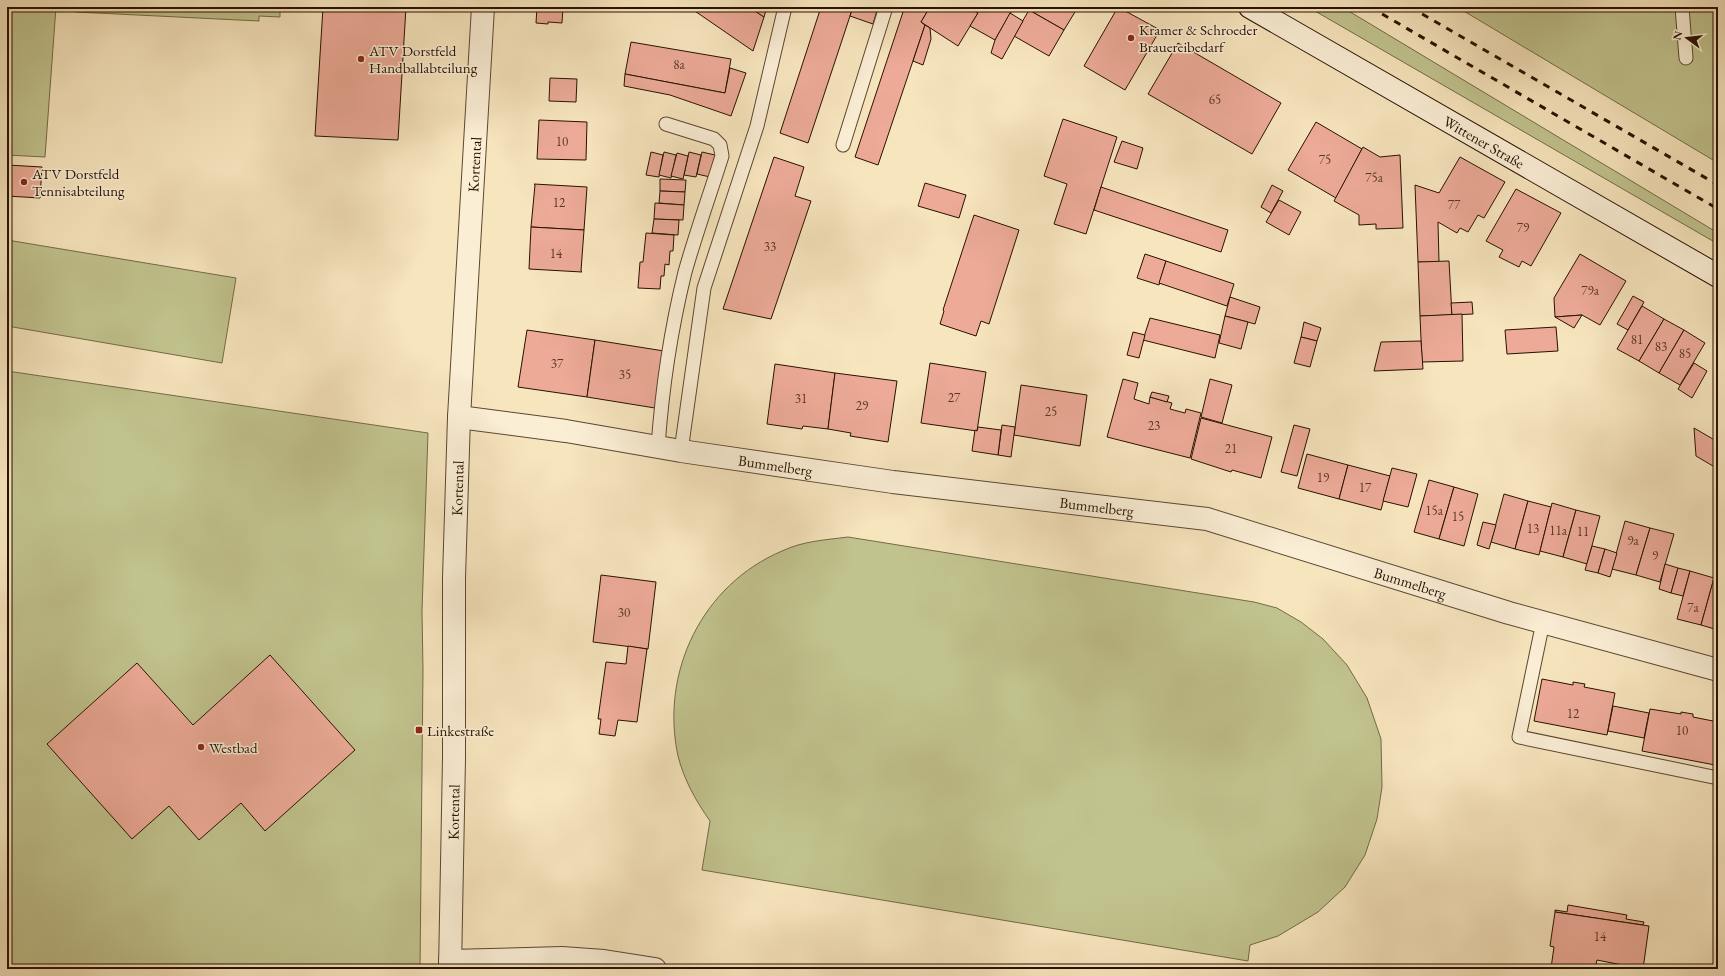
<svg xmlns="http://www.w3.org/2000/svg" width="1725" height="976" viewBox="0 0 1725 976" font-family="'EB Garamond',serif">
<style>
.green{fill:#c1c38e;stroke:#746a47}
.building{fill:#ecaa97;stroke:#281100}
.lines{fill:none;stroke-linecap:round;stroke-linejoin:round}
.service-casing{stroke:#5c4630;stroke-width:15}
.minor-casing{stroke:#5c4630;stroke-width:24}
.tertiary-casing{stroke:#5c4630;stroke-width:24}
.secondary-casing{stroke:#281100;stroke-width:24}
.service{stroke:#faeed5;stroke-width:13}
.minor{stroke:#faeed5;stroke-width:22}
.tertiary{stroke:#faeed5;stroke-width:22}
.secondary{stroke:#faeed5;stroke-width:22}
.rail{stroke:#281100;stroke-width:3;stroke-dasharray:7 7;stroke-linecap:butt}
.poi-dot{fill:#8f2418;stroke:#faeed5;stroke-width:1.5}
.labels{text-anchor:middle;dominant-baseline:central;stroke-width:3;stroke-linejoin:round;paint-order:stroke}
.number-label{font-size:13px;fill:#593726}
.poi-label{font-size:15px;fill:#281100;stroke:#faeed5;text-anchor:start}
.street-label{font-size:15px;fill:#281100;stroke:#faeed5}
</style>
<rect width="100%" height="100%" fill="#f7e5be"/>
<filter id="stains"><feTurbulence type="fractalNoise" baseFrequency=".005" numOctaves="4"/><feColorMatrix values="0 0 0 0 .2 0 0 0 0 .09 0 0 0 0 .02 0 0 0 .5 -.17"/></filter>
<radialGradient id="worn" r=".72"><stop offset=".6" stop-color="#630" stop-opacity="0"/><stop offset="1" stop-color="#630" stop-opacity=".3"/></radialGradient>
<g class="green">
<polygon points="7,7 56,7 45,157 7,155"/>
<polygon points="76,7 280,7 280,17 259,16 259,21 76,12"/>
<polygon points="1308,7 1342,7 1718,233 1718,244"/>
<polygon points="1457,7 1718,7 1718,163"/>
<polygon points="7,240 236,278 222,363 7,326"/>
<polygon points="7,371 428,433 422,611 423,670 420,969 7,969"/>
<path d="M848 537 1254 602 1277 608 1301 622 1323 639 1347 665 1367 698 1381 739 1382 787 1377 819 1365 855 1345 887 1318 912 1278 936 1250 945 1248 961 702 870 710 821C696 801 684 780 678 756 660 672 702 585 782 551 803 541 825 540 848 537Z"/>
</g>
<g class="building">
<polygon points="323,7 406,7 398,140 315,136"/>
<polygon points="537,7 563,7 562,23 548,22 548,24 536,23"/>
<polygon points="689,7 749,7 764,17 753,51"/>
<polygon points="749,7 767,7 764,17"/>
<polygon points="821,7 853,7 808,143 780,133"/>
<polygon points="853,7 878,7 873,24 850,16"/>
<polygon points="895,7 930,7 921,22 925,25 878,165 855,157 903,12"/>
<polygon points="930,7 967,7 978,13 958,46 921,22"/>
<polygon points="967,7 1014,7 995,40 970,26 978,13"/>
<polygon points="1031,7 1078,7 1064,30 1029,10"/>
<polygon points="1118,7 1160,30 1125,90 1084,66"/>
<polygon points="1029,10 1064,30 1049,56 1014,36"/>
<polygon points="1010,13 1023,21 1002,59 991,53 995,40"/>
<polygon points="925,25 930,28 931,39 923,65 913,61"/>
<polygon points="631,42 731,59 725,93 625,74"/>
<polygon points="1178,43 1281,103 1252,154 1148,94"/>
<polygon points="730,68 746,73 731,116 670,95 624,86 625,74 725,93"/>
<polygon points="550,78 577,79 576,102 549,101"/>
<polygon points="1063,119 1117,137 1086,234 1054,224 1067,184 1044,176"/>
<polygon points="539,120 587,122 586,160 537,159"/>
<polygon points="1316,122 1362,149 1336,198 1288,170"/>
<polygon points="1122,141 1143,148 1137,169 1114,162"/>
<polygon points="1363,147 1380,157 1400,155 1403,228 1376,229 1376,224 1359,225 1359,215 1334,201"/>
<polygon points="651,152 663,155 659,177 646,175"/>
<polygon points="664,152 676,155 671,178 659,175"/>
<polygon points="689,152 701,155 696,177 684,175"/>
<polygon points="702,152 715,155 710,177 697,174"/>
<polygon points="677,153 688,156 683,179 671,176"/>
<polygon points="774,157 804,167 795,196 811,201 771,319 723,309"/>
<polygon points="1460,157 1505,182 1484,218 1478,215 1468,232 1460,228 1457,233 1438,222 1439,262 1418,262 1415,185 1439,193"/>
<polygon points="7,165 42,167 40,198 7,196"/>
<polygon points="660,179 686,180 685,192 660,191"/>
<polygon points="925,183 966,195 959,218 918,206"/>
<polygon points="534,184 587,187 584,230 531,227 535,185"/>
<polygon points="1272,185 1283,191 1271,213 1261,207"/>
<polygon points="1101,187 1228,230 1221,252 1094,210"/>
<polygon points="1516,189 1561,213 1531,266 1522,261 1519,267 1499,257 1503,250 1486,241"/>
<polygon points="660,191 685,192 684,205 659,203"/>
<polygon points="1279,200 1301,212 1289,235 1266,222"/>
<polygon points="655,203 684,205 683,220 654,219"/>
<polygon points="974,215 1019,230 989,324 981,321 976,336 940,324 944,311 943,310"/>
<polygon points="654,219 679,220 678,235 652,233"/>
<polygon points="531,227 584,230 581,271 582,272 529,269"/>
<polygon points="646,233 674,235 673,251 670,251 669,265 665,264 664,276 661,276 660,289 638,288 640,262 643,262"/>
<polygon points="1145,254 1166,261 1159,285 1137,278"/>
<polygon points="1580,254 1626,281 1600,325 1582,315 1555,317 1554,298"/>
<polygon points="1166,261 1234,284 1227,306 1159,283"/>
<polygon points="1449,261 1452,315 1420,316 1418,262"/>
<polygon points="1633,296 1644,302 1628,330 1617,324"/>
<polygon points="1230,297 1260,307 1255,324 1225,316"/>
<polygon points="1472,302 1473,314 1452,315 1451,303"/>
<polygon points="1642,306 1664,319 1639,361 1617,349"/>
<polygon points="1462,314 1463,361 1422,362 1420,316"/>
<polygon points="1582,315 1574,328 1555,317"/>
<polygon points="1225,316 1248,322 1241,349 1219,343"/>
<polygon points="1150,318 1220,335 1215,358 1143,340"/>
<polygon points="1664,319 1684,330 1659,373 1639,361"/>
<polygon points="1304,322 1321,328 1317,341 1301,337"/>
<polygon points="1556,327 1558,351 1507,354 1505,330"/>
<polygon points="527,330 595,340 587,397 518,387"/>
<polygon points="1684,330 1705,343 1680,385 1659,373"/>
<polygon points="1133,332 1145,335 1139,358 1127,355"/>
<polygon points="1301,337 1317,341 1310,367 1294,363"/>
<polygon points="595,340 664,351 655,408 587,397"/>
<polygon points="1421,341 1423,369 1374,371 1381,342"/>
<polygon points="930,363 986,372 977,431 921,423"/>
<polygon points="1694,363 1707,371 1692,398 1678,389"/>
<polygon points="775,364 835,373 828,429 803,426 802,429 767,424"/>
<polygon points="835,373 897,381 888,442 850,436 851,433 828,429"/>
<polygon points="1123,379 1138,383 1134,399 1149,404 1150,397 1172,403 1170,409 1185,413 1186,409 1201,413 1190,458 1107,437"/>
<polygon points="1210,379 1232,385 1222,423 1201,417"/>
<polygon points="1021,385 1087,395 1080,446 1014,435"/>
<polygon points="1152,392 1169,396 1167,402 1150,397"/>
<polygon points="1201,418 1272,437 1261,478 1232,470 1231,472 1191,459"/>
<polygon points="1002,425 1015,427 1011,457 998,455"/>
<polygon points="1294,425 1310,429 1297,476 1281,472"/>
<polygon points="978,427 1001,430 998,455 972,451 975,430 977,431"/>
<polygon points="1694,428 1718,442 1718,469 1696,456"/>
<polygon points="1307,454 1348,465 1339,499 1298,488"/>
<polygon points="1348,465 1390,476 1381,510 1339,499"/>
<polygon points="1392,468 1417,474 1408,507 1383,501"/>
<polygon points="1429,480 1454,487 1439,539 1414,532"/>
<polygon points="1454,487 1478,494 1464,546 1439,539"/>
<polygon points="1504,494 1528,501 1515,549 1491,542"/>
<polygon points="1528,501 1551,507 1539,555 1515,549"/>
<polygon points="1552,503 1576,510 1563,557 1540,551"/>
<polygon points="1576,510 1600,516 1587,564 1563,557"/>
<polygon points="1625,521 1650,528 1636,575 1612,569"/>
<polygon points="1483,522 1496,525 1489,549 1477,545"/>
<polygon points="1650,528 1674,534 1660,582 1636,575"/>
<polygon points="1592,546 1605,549 1598,573 1585,570"/>
<polygon points="1605,549 1617,553 1610,577 1598,573"/>
<polygon points="1665,564 1678,568 1671,593 1659,589"/>
<polygon points="1678,568 1690,571 1683,596 1671,593"/>
<polygon points="1690,571 1714,578 1701,625 1677,619"/>
<polygon points="601,575 656,582 648,649 593,642"/>
<polygon points="1714,578 1718,579 1718,630 1701,625"/>
<polygon points="628,646 647,649 637,722 618,720 615,736 599,734 601,719 598,719 606,662 626,664"/>
<polygon points="270,655 355,750 265,831 241,803 199,840 169,806 132,839 47,744 137,663 193,725"/>
<polygon points="1542,679 1573,685 1573,682 1585,684 1584,687 1615,693 1607,735 1534,721"/>
<polygon points="1613,706 1649,713 1644,738 1608,731"/>
<polygon points="1650,709 1681,714 1681,712 1693,714 1693,717 1718,722 1718,749 1715,765 1642,751"/>
<polygon points="1568,905 1627,915 1626,919 1644,922 1643,925 1555,912 1555,910 1567,912"/>
<polygon points="1555,912 1649,926 1643,969 1597,960 1595,969 1546,969 1547,967 1551,968 1554,947 1550,946"/>
</g>
<g class="lines">
<defs>
<g id="service">
<polyline points="1682,7 1686,58"/>
<polyline points="843,145 886,7"/>
<path d="M658 447C662 389 671 329 685 272 696 233 710 194 722 156L720 145 714 139 666 124"/>
<polyline points="681,451 704,288 757,126 785,7"/>
<polyline points="1543,622 1519,737 1718,778"/>
</g>
<g id="minor">
<path id="s1" d="M459 417 566 431 681 451 893 482 1207 519 1509 613 1718 670"/>
<polyline points="450,961 562,958 604,961 655,969"/>
</g>
<g id="tertiary">
<path id="s2" d="M450 969 454 758V578L459 417 483 7"/>
</g>
<g id="secondary">
<path id="s3" d="M1250 7 1718 276"/>
</g>
</defs>
<use href="#service" class="service-casing"/>
<use href="#minor" class="minor-casing"/>
<use href="#tertiary" class="tertiary-casing"/>
<use href="#secondary" class="secondary-casing"/>
<use href="#service" class="service"/>
<use href="#minor" class="minor"/>
<use href="#tertiary" class="tertiary"/>
<use href="#secondary" class="secondary"/>
<g class="rail">
<polyline points="1370,7 1718,209"/>
<polyline points="1410,7 1718,185"/>
</g>
</g>
<g class="poi-dot">
<circle cx="1131" cy="38" r="4"/>
<circle cx="361" cy="59" r="4"/>
<circle cx="24" cy="182" r="4"/>
<rect x="415" y="726" width="8" height="8" rx="2"/>
<circle cx="201" cy="747" r="4"/>
</g>
<g class="labels">
<g class="number-label">
<text x="679" y="64">8a</text>
<text x="1215" y="99">65</text>
<text x="562" y="141">10</text>
<text x="1325" y="159">75</text>
<text x="1374" y="177">75a</text>
<text x="559" y="202">12</text>
<text x="1454" y="204">77</text>
<text x="1523" y="227">79</text>
<text x="770" y="246">33</text>
<text x="556" y="253">14</text>
<text x="1590" y="290">79a</text>
<text x="1637" y="339">81</text>
<text x="1661" y="346">83</text>
<text x="1685" y="353">85</text>
<text x="557" y="363">37</text>
<text x="625" y="374">35</text>
<text x="954" y="397">27</text>
<text x="801" y="398">31</text>
<text x="862" y="405">29</text>
<text x="1051" y="411">25</text>
<text x="1154" y="425">23</text>
<text x="1231" y="448">21</text>
<text x="1323" y="477">19</text>
<text x="1365" y="487">17</text>
<text x="1434" y="510">15a</text>
<text x="1458" y="516">15</text>
<text x="1533" y="528">13</text>
<text x="1558" y="530">11a</text>
<text x="1583" y="531">11</text>
<text x="1633" y="540">9a</text>
<text x="1655" y="555">9</text>
<text x="1693" y="607">7a</text>
<text x="624" y="612">30</text>
<text x="1573" y="713">12</text>
<text x="1682" y="730">10</text>
<text x="1600" y="936">14</text>
</g>
<g class="poi-label">
<text x="1139" y="29">Kramer &amp; Schroeder<tspan x="1139" dy="17">Brauereibedarf</tspan></text>
<text x="369" y="50">ATV Dorstfeld<tspan x="369" dy="17">Handballabteilung</tspan></text>
<text x="32" y="173">ATV Dorstfeld<tspan x="32" dy="17">Tennisabteilung</tspan></text>
<text x="427" y="730">Linkestraße</text>
<text x="209" y="747">Westbad</text>
</g>
<g class="street-label">
<text stroke="none"><textPath href="#s3" startOffset="270">Wittener Straße</textPath></text>
<text stroke="none"><textPath href="#s2" startOffset="805">Kortental</textPath></text>
<text stroke="none"><textPath href="#s1" startOffset="320">Bummelberg</textPath></text>
<text stroke="none"><textPath href="#s2" startOffset="481">Kortental</textPath></text>
<text stroke="none"><textPath href="#s1" startOffset="644">Bummelberg</textPath></text>
<text stroke="none"><textPath href="#s1" startOffset="968">Bummelberg</textPath></text>
<text stroke="none"><textPath href="#s2" startOffset="157">Kortental</textPath></text>
</g>
</g>
<rect width="1725" height="976" fill="none" stroke="#f7e5be" stroke-width="24"/>
<rect x="8" y="8" width="1709" height="960" fill="none" stroke="#281100" stroke-width="2"/>
<rect x="12" y="12" width="1701" height="952" fill="none" stroke="#281100"/>
<g transform="translate(1687 38) rotate(285)" stroke="#faeed5" stroke-width="3" paint-order="stroke">
<path d="M0-3L7 15L0 10L-7 15Z" fill="#281100"/>
<text y="-6" font-size="11" font-weight="bold" text-anchor="middle" fill="#281100">N</text>
</g>
<rect width="100%" height="100%" filter="url(#stains)"/>
<rect width="100%" height="100%" fill="url(#worn)"/>
</svg>
